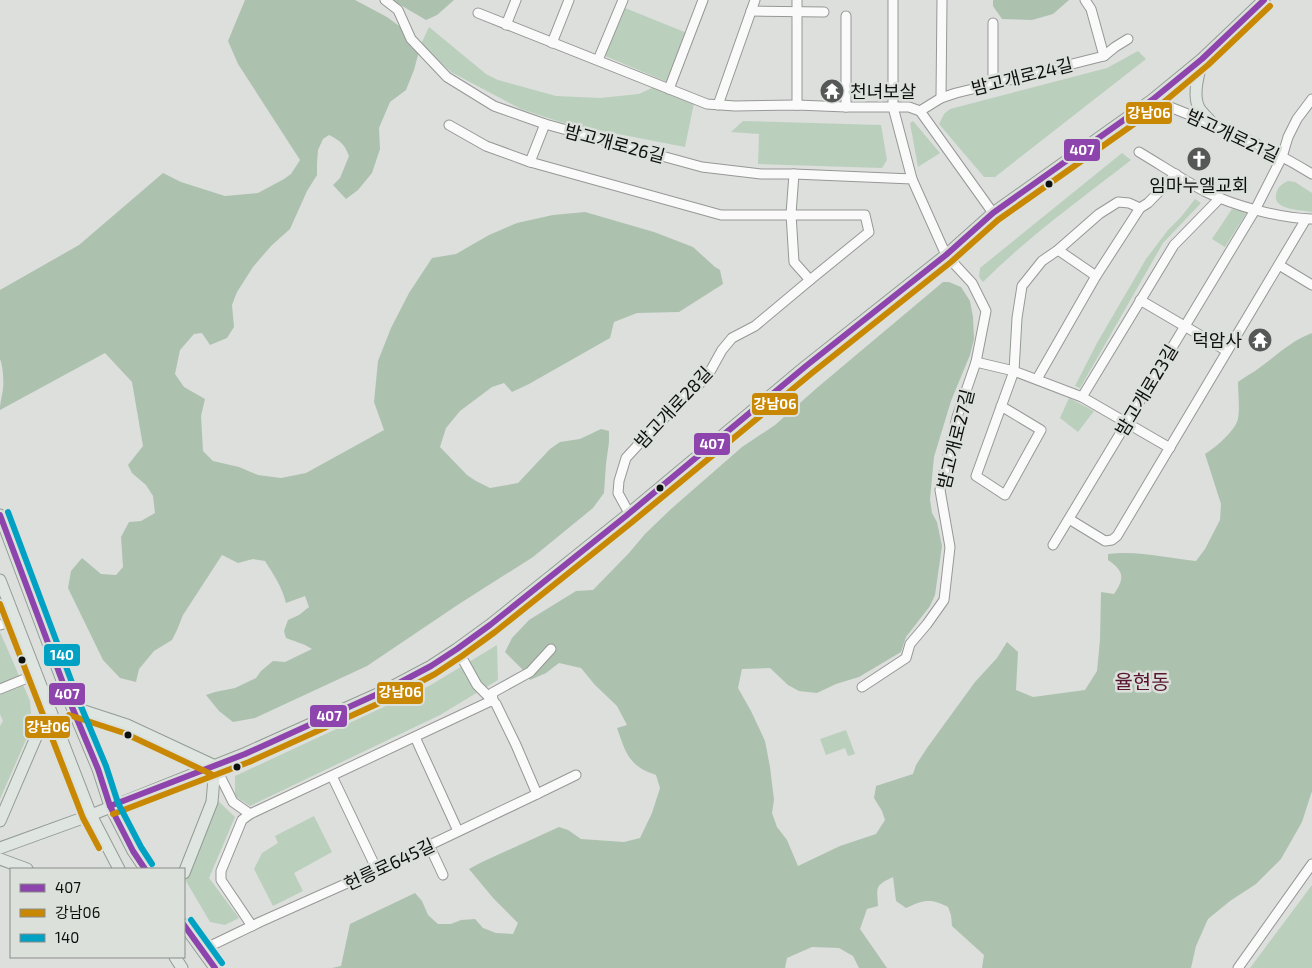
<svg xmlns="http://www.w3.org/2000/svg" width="1312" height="968" viewBox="0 0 1312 968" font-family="'Exo 2','Noto Sans KR',sans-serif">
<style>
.green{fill:#bbcfbd}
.forest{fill:#adc1af}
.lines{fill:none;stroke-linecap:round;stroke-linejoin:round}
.minor-casing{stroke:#969896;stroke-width:11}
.major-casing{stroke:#939c94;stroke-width:13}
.minor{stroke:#fafafa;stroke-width:9}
.major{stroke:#dfe5e0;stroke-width:11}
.bus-1-casing{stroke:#dbe0db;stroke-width:10}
.bus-2-casing{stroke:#dbe0db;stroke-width:10}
.bus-3-casing{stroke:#dbe0db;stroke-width:10}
.bus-1{stroke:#8e44ad;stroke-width:6}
.bus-2{stroke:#c88803;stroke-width:6}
.bus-3{stroke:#01a1c4;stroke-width:6}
.bus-dot{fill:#0e100f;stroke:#dbe0db;stroke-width:2}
.labels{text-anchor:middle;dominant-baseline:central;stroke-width:5;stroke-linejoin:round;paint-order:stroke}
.street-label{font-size:18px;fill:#0e100f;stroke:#dbe0db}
.poi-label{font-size:18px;fill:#0e100f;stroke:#dbe0db;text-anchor:start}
.quarter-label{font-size:20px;fill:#571531;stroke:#dbe0db}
.line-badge{stroke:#dbe0db;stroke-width:2}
.badge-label{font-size:14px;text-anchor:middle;font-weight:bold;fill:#fff}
</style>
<rect width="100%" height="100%" fill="#dcdfdc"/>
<g class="green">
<polygon points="625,8 687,33 667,82 605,56"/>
<polygon points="429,27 486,74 498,80 556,96 600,98 639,94 654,87 694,103 685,147 582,127 560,122 521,109 451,72 421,44"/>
<polygon points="1138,51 1146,59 995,177 984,177 939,124 944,114 950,109 1107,68"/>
<polygon points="743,121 881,125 887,160 882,168 758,164 759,134 731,132"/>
<polygon points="913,121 940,153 918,167 910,123"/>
<path d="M1122 153 1131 160C1081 199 1028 237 983 282L979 277 980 268Z"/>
<path d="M1288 181 1295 182 1312 193V212C1302 210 1273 210 1276 195 1277 188 1281 184 1288 181Z"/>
<polygon points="1195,199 1201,203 1163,243 1080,388 1075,386 1097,343 1146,259 1168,230 1181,217"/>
<polygon points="1232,209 1247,212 1225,247 1212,239"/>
<polygon points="1069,398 1094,411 1078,432 1060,418"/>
<polygon points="0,632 30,701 32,726 0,799 0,726 3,721 0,714"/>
<polygon points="497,645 498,680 440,715 250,806 235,796 235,776 429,686"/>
<polygon points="846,730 855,754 848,756 845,748 826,755 820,739"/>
<polygon points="217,800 235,817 209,878 239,918 225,925 210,922 186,881"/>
<polygon points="314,816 332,852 294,873 303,891 273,906 254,869 262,853 278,843 275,836"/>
<polygon points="1312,885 1312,968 1250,968"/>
</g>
<g class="forest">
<path d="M245 0H355L387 17 410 34 419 51 414 70 406 90 390 102 379 128 380 149 372 173 358 190 346 199 333 185 340 178 349 156C344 143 340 141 329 135L323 139 318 150 317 163V175L307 191 290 229 271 246 253 267 237 292 232 305 234 327 227 338 210 345 202 333 194 334 180 350 175 374 184 387 205 399 201 416 203 451 213 461 239 467 258 475 281 478 306 473 384 430 374 402 378 361 391 328 409 293 432 258 456 254 489 235 517 223 553 215 585 212 654 232 693 247 715 267 720 270 723 284 679 312 637 313 614 322 610 338 529 384 512 392 504 383 492 387 460 411 446 428 440 447 467 475 476 481 490 488 518 483 550 449 560 442 580 439 601 429 609 431V442L606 464 604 493 593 508 533 557 459 604 367 666 255 718 233 722 219 711 206 695 215 692 235 688 256 678 261 671 273 661 285 662 312 649 305 645 286 638 284 631 288 620 299 615 309 607 305 596 286 603C282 587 274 575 265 561L253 559 238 563 222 555 183 615 177 630 172 640 154 651 139 669 136 682 120 678 103 660 68 588 71 571 82 558 101 574 116 575 123 567 121 537 129 522 141 521 155 513 153 496 146 485 132 473 128 465 143 446 132 382 105 353 0 410C0 402 2 397 3 389 4 380 3 367 0 359V290L79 245 163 173 181 182 225 196 258 193 284 179 291 174 300 160 238 64 228 41Z"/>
<polygon points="392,0 454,0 437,15 426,20"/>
<polygon points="993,0 1069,0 1053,14 1032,20 1002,19 993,6"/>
<path d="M943 282H949L961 287 970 301 973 317 974 339 970 355 951 401 934 457 930 499 932 513 937 522 942 546 935 595 930 606 906 637 901 652 859 677 836 684 817 693 799 691 788 685 770 668 742 669 738 688 751 711 765 741 770 767 774 800 772 813 777 827 787 840 798 866 840 846 876 834 885 820 882 811 874 798 876 786 913 774 916 765 927 748 975 682 997 658 1007 642 1018 652 1016 690 1033 697 1085 690 1097 671 1100 640 1101 592 1114 594C1125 578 1124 571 1108 560V554C1137 550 1168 558 1196 561L1205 549 1220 520 1221 504 1205 454C1215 448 1235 431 1238 419 1240 407 1238 394 1238 382 1243 378 1249 375 1255 371 1274 358 1290 341 1312 333V791L1302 822 1281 859 1256 884 1230 901 1208 919 1196 946 1191 968H982L984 955 952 926 951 915 948 907C930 898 924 900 906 908L896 901 893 877C874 886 877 887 878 906L867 909 860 929 887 968H859L853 956 839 948 812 947 787 958 785 968H332L341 966 350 924 415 893 422 901 428 915 438 924H451L461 920 475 919 483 928 496 933 513 934 518 923 494 899 469 869 482 862 559 827 568 830 581 839 624 842 640 838 652 813 660 788 656 775C629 766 626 754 617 728L627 725 617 706 595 685 581 668 559 663 546 673 530 680 522 669 505 652 512 638 529 620 576 591 593 590 629 553 645 534 671 509 742 447 775 425 818 387Z"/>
</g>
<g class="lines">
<defs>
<g id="minor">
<polyline points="385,0 398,10 411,39 447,77 494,106 545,124 702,167 761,174 794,174 912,179 946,255 972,283 986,311 976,362 957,417 940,490 950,547 944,600 927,624 910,644 906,658 862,687"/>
<polyline points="893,0 893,107 912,179"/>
<polyline points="1085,0 1091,9 1104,56"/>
<polyline points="751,11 824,12"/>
<polyline points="478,13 707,104 735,106 797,105 846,107 909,107 920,111 993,213"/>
<polyline points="506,25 516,0"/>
<polyline points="552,43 569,0"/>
<polyline points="598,60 623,0"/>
<polyline points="993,84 993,23"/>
<polyline points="669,89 703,0"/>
<polyline points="941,98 942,0"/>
<path d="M1152 100C1206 121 1262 143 1312 174"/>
<polyline points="718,105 755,0"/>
<polyline points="797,105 797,0"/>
<polyline points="846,107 846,16"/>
<polyline points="920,111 941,98 956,93 993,84 1104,56 1115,47 1128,39"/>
<polyline points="449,125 486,146 530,162 721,215 865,215 869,232 810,280 794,262 791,214 794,174"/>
<path d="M1139 152C1161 165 1183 180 1206 192 1235 206 1279 218 1311 219"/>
<polyline points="530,162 545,124"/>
<polyline points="1140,208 1129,203 1118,202 1099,214 1058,250 1042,261 1022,286 1017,318 1014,371 1082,397 1170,448"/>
<polyline points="1058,250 1096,276"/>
<polyline points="1279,265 1312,285"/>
<polyline points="1140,300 1227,351"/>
<polyline points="976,362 1014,371 976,476 1005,495 1041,430 1001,406"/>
<polyline points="1037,379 1096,276 1140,208 1148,203 1176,174"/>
<polyline points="1082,397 1174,245 1220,198"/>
<polyline points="629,513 618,493 619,481 626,458 649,433 660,423 672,409 707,377 722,350 732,338 755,326 810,280"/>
<polyline points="1069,519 1105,541 1112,540 1117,536 1306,219"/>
<polyline points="1053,545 1255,210 1282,157 1288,137 1297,119 1312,99"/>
<polyline points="0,625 16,619"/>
<polyline points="457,649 477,685 496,704 516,745 537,794"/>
<polyline points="0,689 37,674"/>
<polyline points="493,700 492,693 530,672 551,649"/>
<polyline points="415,737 458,831"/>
<polyline points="215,766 233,802 250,814 242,820 221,871 221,880 252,926"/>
<polyline points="332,776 377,870"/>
<polyline points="250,814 493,700"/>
<polyline points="429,845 443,875"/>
<polyline points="202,950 260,922 390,864 537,794 576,775"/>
<polyline points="1238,968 1312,864"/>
</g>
<g id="major">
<path d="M1202 59C1199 74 1192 94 1199 108 1203 114 1209 119 1213 124"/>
<polyline points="0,515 72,707 98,769 110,806 133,851 145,869"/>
<polyline points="0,580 91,815 119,869"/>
<polyline points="72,707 127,725 215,766"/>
<polyline points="0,821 49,707"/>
<polyline points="0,848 91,815 246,753 382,692 431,666 457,649 490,625 626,516 806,366 946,255 993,213 1152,100 1202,59 1264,0"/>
<polyline points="0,859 27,869"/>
<polyline points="184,873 212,802 215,766"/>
<polyline points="184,925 215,968"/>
<polyline points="175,957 182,968"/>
</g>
</defs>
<use href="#minor" class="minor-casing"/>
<use href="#major" class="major-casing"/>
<use href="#minor" class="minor"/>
<use href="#major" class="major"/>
<defs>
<g id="bus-1">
<polyline points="0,515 72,707 98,769 110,806 133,851 145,869"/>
<polyline points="110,806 245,754 382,692 431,666 457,649 490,625 626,516 806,366 946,255 993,213 1152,100 1202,59 1264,0"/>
<polyline points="184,925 215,968"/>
</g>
<g id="bus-2">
<polyline points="0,604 83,818 99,848"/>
<polyline points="69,715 124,733 211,774"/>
<polyline points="113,814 249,762 386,700 435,674 462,656 495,632 631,523 812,373 951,262 998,220 1158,107 1208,65 1270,6"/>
</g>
<g id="bus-3">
<polyline points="8,512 80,704 106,766 118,803 141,847 152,864"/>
<polyline points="191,920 222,963"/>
</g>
</defs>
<use href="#bus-1" class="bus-1-casing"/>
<use href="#bus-2" class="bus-2-casing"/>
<use href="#bus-3" class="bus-3-casing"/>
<use href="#bus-1" class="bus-1"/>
<use href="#bus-2" class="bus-2"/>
<use href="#bus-3" class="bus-3"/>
</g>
<defs>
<symbol id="temple-disc" viewBox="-11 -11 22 22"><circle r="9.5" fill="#565857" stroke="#dbe0db"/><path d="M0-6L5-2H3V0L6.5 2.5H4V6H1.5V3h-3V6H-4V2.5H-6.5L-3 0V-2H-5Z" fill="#fff"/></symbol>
<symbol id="church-disc" viewBox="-11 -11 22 22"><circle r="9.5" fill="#565857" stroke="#dbe0db"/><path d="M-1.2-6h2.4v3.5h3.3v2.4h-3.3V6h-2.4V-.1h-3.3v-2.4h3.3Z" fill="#fff"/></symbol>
</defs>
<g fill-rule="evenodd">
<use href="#temple-disc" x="818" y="77" width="28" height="28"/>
<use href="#church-disc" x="1185" y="145" width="28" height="28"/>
<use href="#temple-disc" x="1246" y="326" width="28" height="28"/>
</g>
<g class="bus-dot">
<circle cx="1049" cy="184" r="4.5"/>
<circle cx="660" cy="488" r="4.5"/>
<circle cx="22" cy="660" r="4.5"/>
<circle cx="128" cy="735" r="4.5"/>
<circle cx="237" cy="767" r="4.5"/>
</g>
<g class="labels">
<g class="street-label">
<text transform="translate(1022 76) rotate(-14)">밤고개로24길</text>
<text transform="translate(1233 135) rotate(25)">밤고개로21길</text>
<text transform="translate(615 143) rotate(15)">밤고개로26길</text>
<text transform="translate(1146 390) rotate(-59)">밤고개로23길</text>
<text transform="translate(673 407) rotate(-47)">밤고개로28길</text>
<text transform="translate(955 439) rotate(-76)">밤고개로27길</text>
<text transform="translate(389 864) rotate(-25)">헌릉로645길</text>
</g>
<g class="poi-label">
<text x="850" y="91">천녀보살</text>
<text x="1199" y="185" text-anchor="middle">임마누엘교회</text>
<text x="1242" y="340" text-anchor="end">덕암사</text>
</g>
<g class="quarter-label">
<text x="1142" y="681">율현동</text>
</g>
</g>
<g class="line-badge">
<rect x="1125" y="101" width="48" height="24" rx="5" fill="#c88803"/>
<rect x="1063" y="138" width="38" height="24" rx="5" fill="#8e44ad"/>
<rect x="751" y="392" width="48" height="24" rx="5" fill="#c88803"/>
<rect x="693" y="432" width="38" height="24" rx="5" fill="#8e44ad"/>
<rect x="43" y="643" width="38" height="24" rx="5" fill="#01a1c4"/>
<rect x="376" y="681" width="48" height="24" rx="5" fill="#c88803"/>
<rect x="48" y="682" width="38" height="24" rx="5" fill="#8e44ad"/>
<rect x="309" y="704" width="39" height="24" rx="5" fill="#8e44ad"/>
<rect x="24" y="715" width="47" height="24" rx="5" fill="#c88803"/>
</g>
<g class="badge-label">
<text x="1149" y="118">강남06</text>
<text x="1082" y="155">407</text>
<text x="775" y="409">강남06</text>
<text x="712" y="449">407</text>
<text x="62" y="660">140</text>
<text x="400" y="697">강남06</text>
<text x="67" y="699">407</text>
<text x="329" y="721">407</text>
<text x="48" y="732">강남06</text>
</g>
<rect x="10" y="868" width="175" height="90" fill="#dbe0db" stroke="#898d89"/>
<rect x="20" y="884" width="25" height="8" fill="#8e44ad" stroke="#898d89"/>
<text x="55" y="893" font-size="15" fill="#0e100f">407</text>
<rect x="20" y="909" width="25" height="8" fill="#c88803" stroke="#898d89"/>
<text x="55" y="918" font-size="15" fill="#0e100f">강남06</text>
<rect x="20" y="934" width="25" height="8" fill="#01a1c4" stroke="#898d89"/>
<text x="55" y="943" font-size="15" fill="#0e100f">140</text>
</svg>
